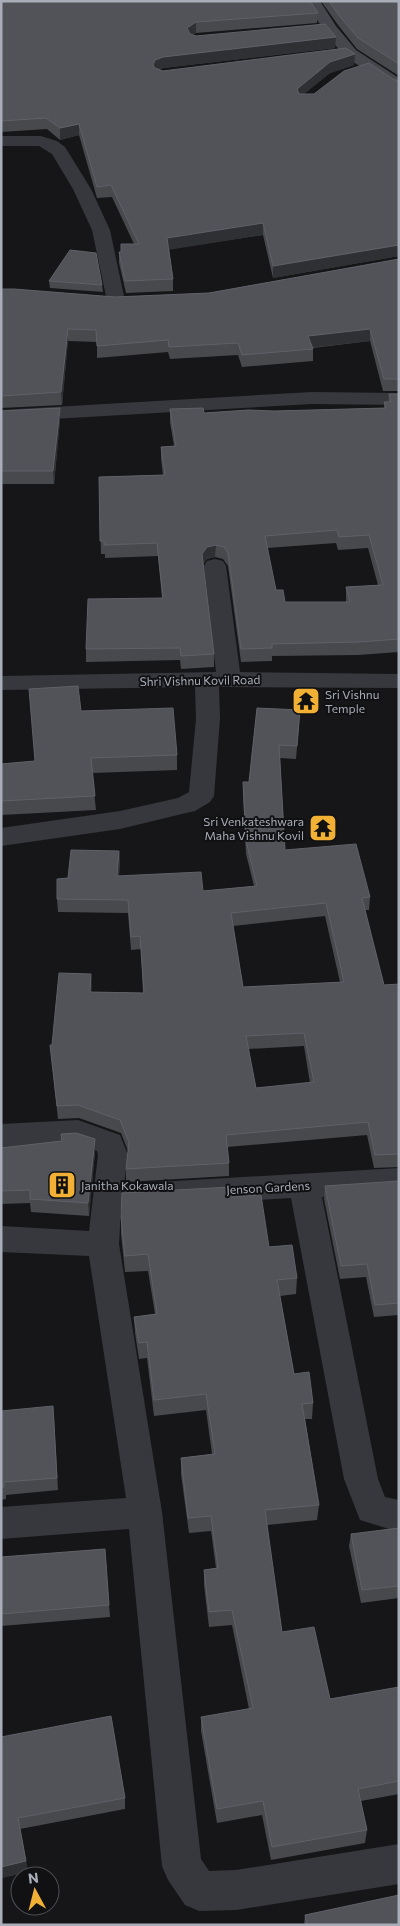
<svg xmlns="http://www.w3.org/2000/svg" width="400" height="1926" viewBox="0 0 400 1926" font-family="Commissioner,sans-serif">
<style>
.lines{fill:none;stroke-linecap:round;stroke-linejoin:round}
.street{fill:#37383d;fill-rule:evenodd}
.secondary{fill:#45474d;fill-rule:evenodd}
.wall{fill:#47494d;fill-rule:evenodd}
.shaded-wall{fill:#2f3033}
.building{fill:#525359;stroke:#5f6168;fill-rule:evenodd}
.labels{text-anchor:middle;dominant-baseline:central;stroke-width:4;stroke-linejoin:round;paint-order:stroke}
.street-label{font-size:12px;fill:#a8adb8;stroke:#111113}
.poi-label{font-size:12px;fill:#a8adb8;stroke:#111113;text-anchor:start}
</style>
<rect width="100%" height="100%" fill="#161618"/>
<g class="lines">
<g class="street">
<polygon points="1,136 41,136 57,141 65,147 91,189 110,230 125,301 123,305 116,307 109,305 107,301 92,230 73,189 52,154 39,146 1,146"/>
<polygon points="312,392 399,393 399,405 312,404 1,422 1,410"/>
<polygon points="215,559 223,561 226,566 240,672 399,674 399,688 219,687 220,719 214,796 210,802 195,811 186,813 120,829 1,846 1,828 120,811 178,798 189,792 196,719 195,687 1,690 1,676 216,672 204,566 207,561"/>
<polygon points="78,1120 120,1135 128,1155 124,1184 399,1168 399,1192 322,1197 378,1479 385,1497 399,1500 399,1532 360,1520 344,1479 291,1198 121,1208 119,1244 162,1512 201,1859 209,1871 236,1870 399,1844 399,1884 236,1910 199,1911 185,1905 168,1880 162,1866 129,1529 1,1539 1,1507 126,1498 89,1256 1,1252 1,1226 89,1231 98,1155 97,1151 77,1144 1,1148 1,1124"/>
</g>
<polygon class="secondary" points="305,1 320,1 336,26 356,50 399,78 399,90 393,88 344,56 325,32"/>
</g>
<g class="wall">
<polygon points="1,1 318,13 317,23 196,33 193,35 196,36 336,37 335,48 163,68 159,70 163,71 354,65 330,73 303,94 314,94 393,79 399,81 399,256 273,278 263,235 169,249 173,279 173,291 126,293 119,263 119,252 121,252 134,244 112,197 97,198 79,135 60,140 47,129 1,132"/>
<polygon points="321,1 399,1 399,76 357,49 338,25"/>
<polygon points="399,259 399,391 383,391 370,341 313,348 313,361 242,367 238,355 170,359 168,352 97,358 97,342 68,341 62,405 1,408 1,289 115,297 209,293"/>
<polygon points="49,281 102,285 103,292 50,288"/>
<path d="M389 394H399V652L358 655 272 656V661L241 662 228 566 223 559 215 557 207 559 203 564 214 654V667L181 669 180 660 86 662V649L162 598 158 556 105 558V554H101L99 477 163 475 161 459V447L174 446 170 422V409L204 413 384 408V402H388ZM336 543 338 550 368 548 378 585 346 587V602H285L276 590 267 548Z"/>
<polygon points="60,408 60,420 54,484 1,484 1,411"/>
<path d="M257 708 299 723 296 759 280 758 285 850 370 897 369 910H365L384 985 399 984V1167L374 1168 367 1135 227 1147 229 1163V1176L126 1182V1169L128 1151 121 1133 79 1118 58 1119 50 1045H52L91 974V992L143 993 141 949 131 950 128 913 58 912 57 899 68 878 119 851 120 864 119 876 203 891 254 886 246 854 243 795V782H249ZM325 916 340 982 243 987 233 926ZM304 1046 310 1083 256 1088 248 1049Z"/>
<polygon points="81,711 177,755 177,770 92,773 96,810 1,815 1,764 35,761"/>
<polygon points="1,1148 95,1152 89,1216 31,1212 30,1203 1,1204"/>
<polygon points="399,1181 399,1315 374,1317 366,1277 340,1279 324,1199 325,1186"/>
<polygon points="232,1197 269,1247 297,1278 296,1294 280,1296 294,1374 313,1403 312,1419 305,1419 319,1505 317,1520 267,1525 282,1632 330,1699 399,1687 399,1794 361,1801 367,1830 365,1843 271,1860 262,1815 217,1823 201,1731 201,1717 249,1709 232,1625 209,1627 204,1585 204,1570 216,1568 211,1531 189,1533 181,1474 181,1458 212,1454 206,1410 154,1416 147,1358 139,1359 135,1333 134,1317 155,1314 148,1271 125,1272 121,1234 121,1217"/>
<polygon points="1,1411 54,1418 58,1490 6,1495 6,1499 1,1500"/>
<polygon points="399,1528 399,1598 361,1603 349,1546 351,1534"/>
<polygon points="105,1549 110,1617 1,1626 1,1557"/>
<polygon points="1,1737 125,1798 125,1809 20,1829 28,1872 1,1878"/>
<polygon points="305,1915 399,1925 304,1925"/>
</g>
<g class="shaded-wall">
<polygon points="196,22 196,33 187,39 187,28"/>
<polygon points="336,37 335,48 163,68 155,71 153,65 155,60 163,57"/>
<polygon points="355,54 354,65 330,73 297,100 297,89 330,62"/>
<polygon points="79,124 79,135 60,140 60,128"/>
<polygon points="263,223 263,235 168,250 167,238"/>
<polygon points="399,245 399,256 273,278 273,266"/>
<polygon points="68,329 68,341 62,405 61,392"/>
<polygon points="370,329 370,341 308,348 308,336"/>
<polygon points="60,408 60,420 54,484 53,471"/>
<polygon points="216,545 215,557 207,559 202,566 202,554 207,547"/>
<polygon points="119,851 120,864 117,889 117,876"/>
<polygon points="91,974 92,987 90,1005 90,992"/>
<polygon points="95,1139 95,1152 89,1216 88,1203"/>
<polygon points="53,1406 54,1418 58,1490 57,1478"/>
<polygon points="26,1861 28,1872 1,1878 1,1867"/>
</g>
<g class="building">
<polygon points="1,1 310,1 318,13 196,22 187,28 190,34 196,36 325,24 336,37 163,57 155,60 153,65 155,68 163,71 346,48 355,54 330,62 297,89 299,94 314,94 344,71 369,63 393,79 399,81 399,245 273,266 263,223 167,238 173,279 125,281 119,252 121,252 121,244 139,244 111,185 97,187 79,124 60,128 46,118 1,121"/>
<polygon points="329,1 399,1 399,64 358,38 338,14"/>
<polygon points="70,250 96,253 102,285 49,281"/>
<polygon points="399,259 399,379 384,379 370,329 308,336 313,349 242,355 238,343 169,347 168,340 97,346 96,330 68,329 61,392 1,396 1,289 14,289 115,297 209,293"/>
<path d="M389 394H399V639L359 642 272 644V648L241 649 228 553 224 547 216 545 207 547 202 554 214 654 181 656 180 648 86 649 88 599 163 598 157 543 104 545V541H100L99 477 165 475 161 447 176 446 170 409 203 408 204 413 248 410 275 411 386 408 384 402H391ZM337 530 339 537 369 535 383 585 346 587 350 602H285L283 590H276L265 536Z"/>
<polygon points="60,408 53,471 1,471 1,411"/>
<polygon points="78,686 81,711 173,708 177,755 91,758 95,796 1,801 1,764 35,761 29,689"/>
<path d="M257 708 300 710 297 746 279 745 285 850 356 844 370 897 362 898 384 985 399 984V1154L375 1155 368 1122 226 1135 229 1163 126 1169 129 1142 120 1120 78 1105 57 1106 50 1045H52L59 973 91 974 90 992 144 993 140 936 131 937 128 900 57 899V879L68 878 71 850 119 851 117 876 201 872 203 891 257 886 246 841 243 782H249ZM326 903 344 982 243 987 231 913ZM304 1033 314 1082 256 1088 246 1036Z"/>
<polygon points="76,1133 95,1139 88,1203 30,1199 30,1190 1,1191 1,1148 62,1141 61,1134"/>
<polygon points="399,1181 399,1303 375,1305 367,1264 341,1266 325,1186"/>
<polygon points="231,1187 232,1197 261,1195 269,1247 292,1245 297,1278 277,1280 294,1374 309,1372 313,1403 302,1404 319,1505 265,1510 282,1632 314,1627 330,1699 399,1687 399,1781 358,1789 367,1830 272,1847 263,1801 217,1809 201,1717 253,1708 232,1610 209,1612 204,1570 218,1568 211,1516 188,1518 181,1458 215,1454 206,1394 154,1400 147,1342 139,1343 134,1317 157,1314 148,1254 125,1256 121,1217 122,1193"/>
<polygon points="53,1406 57,1478 4,1482 4,1487 1,1488 1,1411"/>
<polygon points="399,1528 399,1586 362,1590 351,1534"/>
<polygon points="105,1549 109,1605 1,1614 1,1557"/>
<polygon points="111,1716 125,1798 18,1818 26,1861 1,1867 1,1737"/>
<polygon points="399,1895 399,1925 307,1925 305,1915"/>
</g>
<defs>
<symbol id="temple-square" viewBox="-11 -11 22 22"><rect x="-9" y="-9" width="18" height="18" rx="4" fill="#f2b134" stroke="#111113"/><path d="M0-6L5-2H3V0L6.5 2.5H4V6H1.5V3h-3V6H-4V2.5H-6.5L-3 0V-2H-5Z" fill="#111"/></symbol>
<symbol id="building-square" viewBox="-11 -11 22 22"><rect x="-9" y="-9" width="18" height="18" rx="4" fill="#f2b134" stroke="#111113"/><path d="M-4-6H4V6H1V3H-1V6H-4ZM-2.5-4.3h1.7v1.8h-1.7ZM.8-4.3h1.7v1.8H.8ZM-2.5-1h1.7V.8h-1.7ZM.8-1h1.7V.8H.8Z" fill="#111"/></symbol>
</defs>
<g fill-rule="evenodd">
<use href="#temple-square" x="290" y="685" width="32" height="32"/>
<use href="#temple-square" x="307" y="812" width="32" height="32"/>
<use href="#building-square" x="46" y="1169" width="32" height="32"/>
</g>
<g class="labels">
<g class="street-label">
<text transform="translate(200 680) rotate(-1)">Shri Vishnu Kovil Road</text>
<text transform="translate(268 1187) rotate(-3)">Jenson Gardens</text>
</g>
<g class="poi-label">
<text x="325" y="694">Sri Vishnu<tspan x="325" dy="14">Temple</tspan></text>
<text x="304" y="821" text-anchor="end">Sri Venkateshwara<tspan x="304" dy="14">Maha Vishnu Kovil</tspan></text>
<text x="81" y="1185">Janitha Kokawala</text>
</g>
</g>
<rect width="400" height="1926" fill="none" stroke="#a8adb8" stroke-width="5"/>
<g transform="translate(35 1891) rotate(353)"><circle r="24" fill="#111113" stroke="#4d4f55"/>
<path d="M0-4L9 19L0 12L-9 19Z" fill="#f2b134"/>
<text y="-8" font-size="14" font-weight="bold" text-anchor="middle" fill="#a8adb8">N</text>
</g>
</svg>
